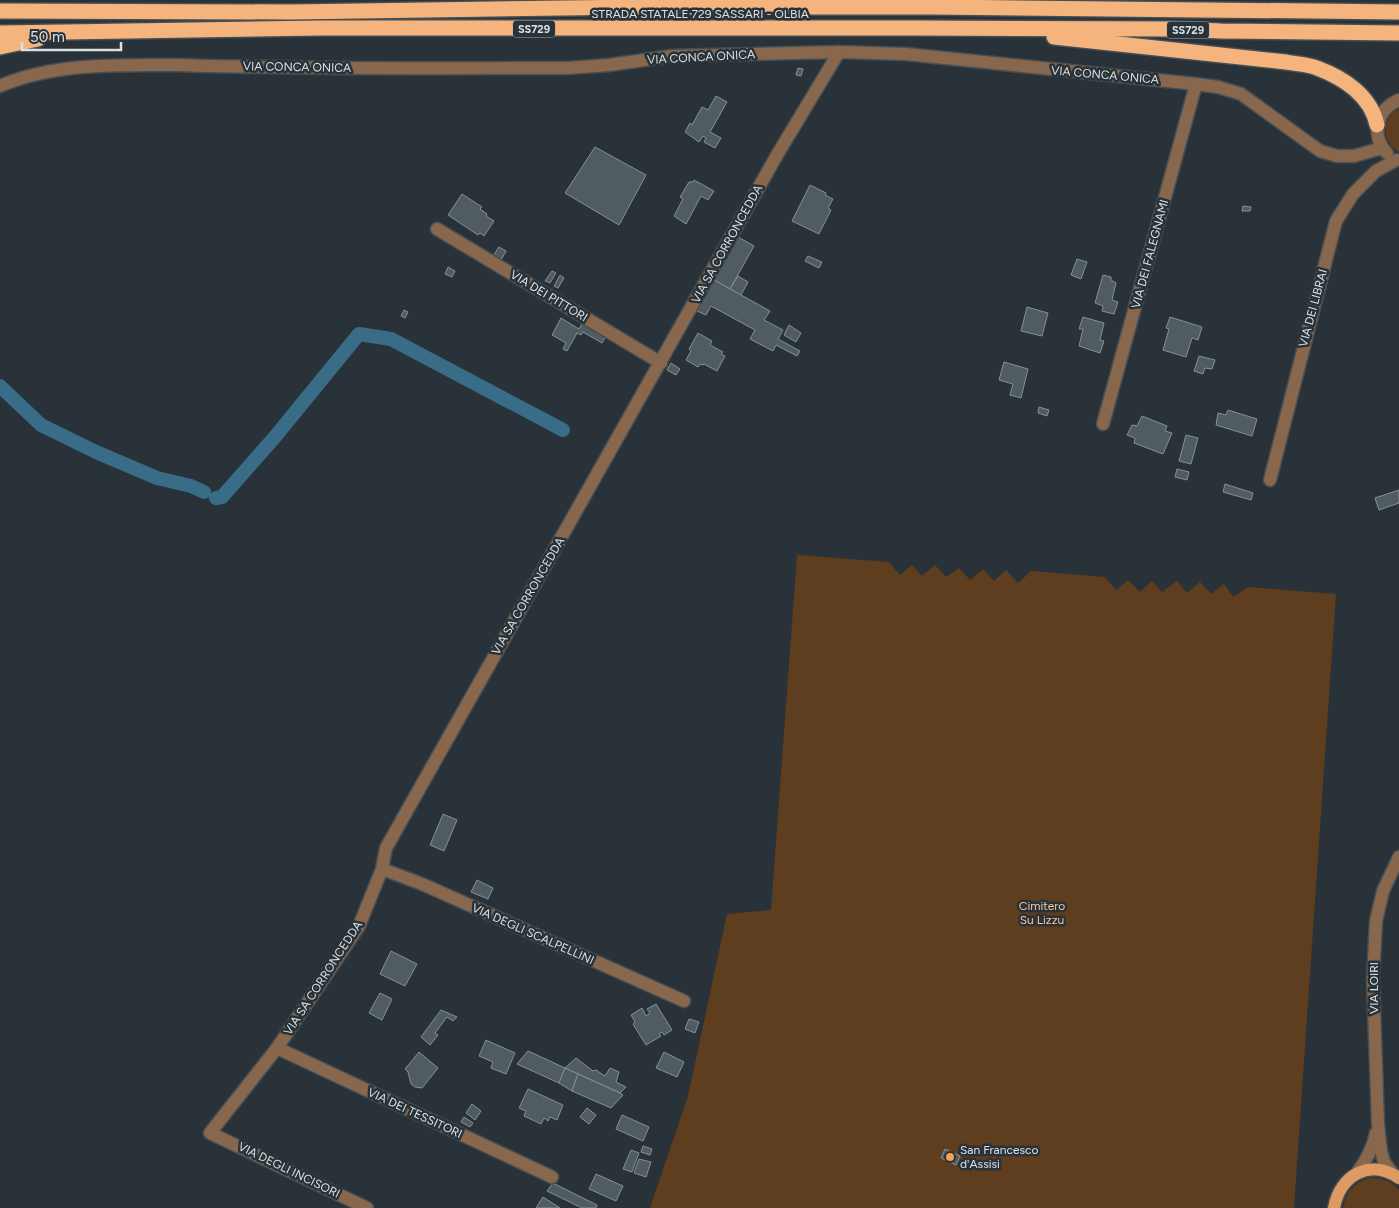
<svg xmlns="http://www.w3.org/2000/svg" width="1399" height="1208" viewBox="0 0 1399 1208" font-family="Figtree,sans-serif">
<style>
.green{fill:#5f3d1f}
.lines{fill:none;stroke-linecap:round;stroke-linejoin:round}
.canal{stroke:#396d87;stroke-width:14}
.building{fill:#505b62;stroke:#849198}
.minor-casing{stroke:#444e54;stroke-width:15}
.major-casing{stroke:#444e54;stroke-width:15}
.highway-casing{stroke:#444e54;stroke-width:18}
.minor{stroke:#88674c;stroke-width:12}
.major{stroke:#df9a61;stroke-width:12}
.highway{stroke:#f5b47d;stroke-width:15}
.poi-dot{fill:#fa9f4e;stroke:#283238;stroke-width:2}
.labels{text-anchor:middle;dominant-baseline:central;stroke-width:5;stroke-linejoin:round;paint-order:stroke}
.shield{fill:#283238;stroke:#a5acb0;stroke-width:1}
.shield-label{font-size:11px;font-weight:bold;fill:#dae1e4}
.street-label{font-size:12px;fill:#dae1e4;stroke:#283238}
.park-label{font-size:12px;fill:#fac69d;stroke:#283238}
.poi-label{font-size:12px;fill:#dae1e4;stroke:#283238;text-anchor:start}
</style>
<rect width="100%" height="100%" fill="#283238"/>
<g class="green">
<path d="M1399 109V152C1382 142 1380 119 1399 109Z"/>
<polygon points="797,555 889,562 900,575 912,565 922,576 935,565 946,577 959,568 970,580 983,569 994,581 1006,570 1018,583 1031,571 1105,577 1116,590 1128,580 1140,592 1152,581 1162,592 1177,581 1187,593 1200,582 1211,594 1224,584 1233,597 1248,587 1336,594 1294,1208 650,1208 688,1096 727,914 771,910"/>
<path d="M1370 1178C1382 1178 1391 1181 1399 1190V1208H1343C1346 1191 1354 1183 1370 1178Z"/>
</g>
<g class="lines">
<g class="canal">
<polyline points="0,386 41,425 96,452 157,478 191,486 204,492"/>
<polyline points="216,498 222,497 274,438 359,334 391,339 563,430"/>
</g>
</g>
<g class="building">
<polygon points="798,68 803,69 801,76 796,75"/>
<polygon points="716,96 727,102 710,132 721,138 715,148 704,142 706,138 703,136 699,142 685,132 690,123 692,125 702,107 708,110"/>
<polygon points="595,147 646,175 619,225 565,193"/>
<polygon points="694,180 714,191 708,200 701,196 686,224 674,216 683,199 680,197 689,182 693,182"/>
<polygon points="810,185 826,193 825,195 833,199 828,208 831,210 819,234 792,221"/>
<polygon points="462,194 482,207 480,209 487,214 486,216 494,221 484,236 480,233 478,235 448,215"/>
<polygon points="1243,206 1251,207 1250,211 1242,211"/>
<polygon points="738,237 754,246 730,289 714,280"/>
<polygon points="499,247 506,251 501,260 493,256"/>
<polygon points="808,256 822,262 819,268 805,261"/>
<polygon points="1077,259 1087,262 1081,279 1071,275"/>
<polygon points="448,267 455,271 452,277 445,274"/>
<polygon points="552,271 556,273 550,283 545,281"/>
<polygon points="560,275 564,278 558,288 554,286"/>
<polygon points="1103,275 1111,277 1111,280 1116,283 1112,300 1118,302 1114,314 1102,311 1103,306 1095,303"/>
<polygon points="738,276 748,282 741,295 730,289"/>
<polygon points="714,280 770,311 764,320 783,330 778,339 800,351 797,356 776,345 773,351 750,339 755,330 711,306 706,315 697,311"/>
<polygon points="1027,307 1048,313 1042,336 1021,331"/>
<polygon points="404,310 408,312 405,318 401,316"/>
<polygon points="1083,317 1104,323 1100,340 1104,341 1100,353 1079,346 1083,329 1079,329"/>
<polygon points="1170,317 1202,327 1198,340 1192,338 1186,357 1163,350 1169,329 1166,328"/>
<polygon points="561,318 579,329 584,320 607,334 602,343 583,332 581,335 577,333 567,351 563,349 566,343 552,335"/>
<polygon points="789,325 801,333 796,342 784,335"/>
<polygon points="698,333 712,341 710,345 723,352 721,354 725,356 717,371 704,364 703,365 701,364 698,367 686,360 691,351 689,349"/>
<polygon points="1199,356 1215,360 1212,369 1205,368 1203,374 1194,371"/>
<polygon points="1004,362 1028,369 1021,398 1010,395 1013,384 999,380"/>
<polygon points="671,363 680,369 676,375 667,370"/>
<polygon points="1039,407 1049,410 1047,416 1038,413"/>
<polygon points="1228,410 1257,419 1252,436 1216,425 1218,413 1226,415"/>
<polygon points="1142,416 1167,426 1165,431 1172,433 1163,454 1134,443 1135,438 1127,435 1132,425 1137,426"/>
<polygon points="1186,435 1198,438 1191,464 1179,461"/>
<polygon points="1177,469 1189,472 1187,480 1175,477"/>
<polygon points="1225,484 1253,493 1251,500 1223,492"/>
<polygon points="1399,490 1399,503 1379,510 1375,498"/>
<polygon points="443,814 457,820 444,851 430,845"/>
<polygon points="477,880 493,888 488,899 471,892"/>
<polygon points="391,951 417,964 405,986 380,974"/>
<polygon points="380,993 392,999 382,1020 369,1013"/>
<polygon points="656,1004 672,1030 664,1035 662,1032 659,1034 661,1036 646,1045 633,1024 635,1022 631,1015 642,1008 646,1016 650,1013 647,1009"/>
<polygon points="441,1010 457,1017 453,1021 447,1017 435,1033 438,1035 430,1045 421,1037"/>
<polygon points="689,1019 699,1022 695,1033 685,1029"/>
<polygon points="486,1040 515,1053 506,1074 491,1068 493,1062 479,1056"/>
<polygon points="528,1051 565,1068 559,1083 517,1064"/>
<polygon points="419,1052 438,1068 422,1088 415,1087 411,1084 408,1072 405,1069"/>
<polygon points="664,1052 684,1062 677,1077 656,1068"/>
<polygon points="576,1058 593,1071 596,1070 605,1076 610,1068 619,1072 616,1082 626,1087 620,1093 565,1068"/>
<polygon points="565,1068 578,1074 572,1091 559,1083"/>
<polygon points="578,1074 620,1093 623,1095 611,1108 572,1091"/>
<polygon points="528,1089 563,1105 557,1120 550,1117 548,1121 544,1118 541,1124 524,1116 526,1111 519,1108"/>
<polygon points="472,1104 481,1111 475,1120 466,1113"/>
<polygon points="587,1108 596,1115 589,1124 580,1117"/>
<polygon points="622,1115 649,1127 643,1141 616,1129"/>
<polygon points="464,1117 473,1123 470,1127 461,1122"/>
<polygon points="643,1146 652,1149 650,1155 641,1152"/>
<polygon points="945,1149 960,1156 956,1165 941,1158"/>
<polygon points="631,1150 639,1153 632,1172 623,1169"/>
<polygon points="639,1159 651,1162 646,1177 634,1173"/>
<polygon points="596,1174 623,1186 616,1201 589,1189"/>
<polygon points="553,1183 597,1205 596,1208 582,1208 547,1191"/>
<polygon points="543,1197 560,1208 536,1208"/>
</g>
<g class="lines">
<defs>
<g id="minor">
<path d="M0 86C53 63 115 65 171 65 207 66 242 67 277 67 374 69 471 68 568 68L609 65 672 56 839 52 906 54 1196 84 1218 87 1241 94 1320 151 1337 156H1354L1382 148"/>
<path d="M1387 153C1370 135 1377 109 1399 100"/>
<polyline points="437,229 661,363"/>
<polyline points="1103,424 1196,84"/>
<polyline points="1270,480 1336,221 1353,194 1376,171 1396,160"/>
<polyline points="382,869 422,884 684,1001"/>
<polyline points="277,1048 552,1177"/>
<path d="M1357 1173C1366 1161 1373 1148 1376 1133"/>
<polyline points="1393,1174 1384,1162 1381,1151 1378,1124 1373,979 1376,921 1383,891 1399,857"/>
<polyline points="367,1208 210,1133 277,1048 359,926 382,869 386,848 777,155 839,52"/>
</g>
<path id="major" d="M1334 1208C1340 1175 1370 1158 1399 1178"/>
<g id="highway">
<polyline points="0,11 292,12 637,7 933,7 1399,12"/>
<polyline points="0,33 321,28 915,28 1176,29 1221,31 1399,33"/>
<path d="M1054 37 1286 62C1296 64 1307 64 1317 68 1344 78 1371 96 1377 125"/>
<polyline points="0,47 38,39"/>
</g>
</defs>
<use href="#minor" class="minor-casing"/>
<use href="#major" class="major-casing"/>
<use href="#highway" class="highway-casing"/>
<use href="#minor" class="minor"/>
<use href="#major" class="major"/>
<use href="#highway" class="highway"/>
</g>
<circle class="poi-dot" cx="950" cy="1157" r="5"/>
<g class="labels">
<g class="shield">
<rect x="513" y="20.5" width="42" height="17" rx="4"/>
<rect x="1167" y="21.5" width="42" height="17" rx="4"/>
</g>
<g class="shield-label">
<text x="534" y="29">SS729</text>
<text x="1188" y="30">SS729</text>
</g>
<g class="street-label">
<text x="700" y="14">STRADA STATALE 729 SASSARI - OLBIA</text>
<text transform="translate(701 57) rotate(-3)">VIA CONCA ONICA</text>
<text transform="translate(297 67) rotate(1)">VIA CONCA ONICA</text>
<text transform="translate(1105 75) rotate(5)">VIA CONCA ONICA</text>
<text transform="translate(727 244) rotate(-61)">VIA SA CORRONCEDDA</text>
<text transform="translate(1150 254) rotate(-75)">VIA DEI FALEGNAMI</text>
<text transform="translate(549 296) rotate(31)">VIA DEI PITTORI</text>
<text transform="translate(1313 308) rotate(-75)">VIA DEI LIBRAI</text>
<text transform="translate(528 596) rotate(-60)">VIA SA CORRONCEDDA</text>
<text transform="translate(533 934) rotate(24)">VIA DEGLI SCALPELLINI</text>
<text transform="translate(323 978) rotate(-57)">VIA SA CORRONCEDDA</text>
<text transform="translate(1374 988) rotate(-90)">VIA LOIRI</text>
<text transform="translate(415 1113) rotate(25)">VIA DEI TESSITORI</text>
<text transform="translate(289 1170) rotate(26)">VIA DEGLI INCISORI</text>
</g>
<g class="park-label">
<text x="1042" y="906">Cimitero<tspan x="1042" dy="14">Su Lizzu</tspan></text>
</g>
<g class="poi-label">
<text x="960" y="1150">San Francesco<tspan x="960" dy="14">d'Assisi</tspan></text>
</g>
</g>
<path d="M22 42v8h99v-8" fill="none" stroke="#dae1e4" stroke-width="2.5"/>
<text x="30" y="42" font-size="15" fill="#dae1e4" stroke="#283238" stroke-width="4" paint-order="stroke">50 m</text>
</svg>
